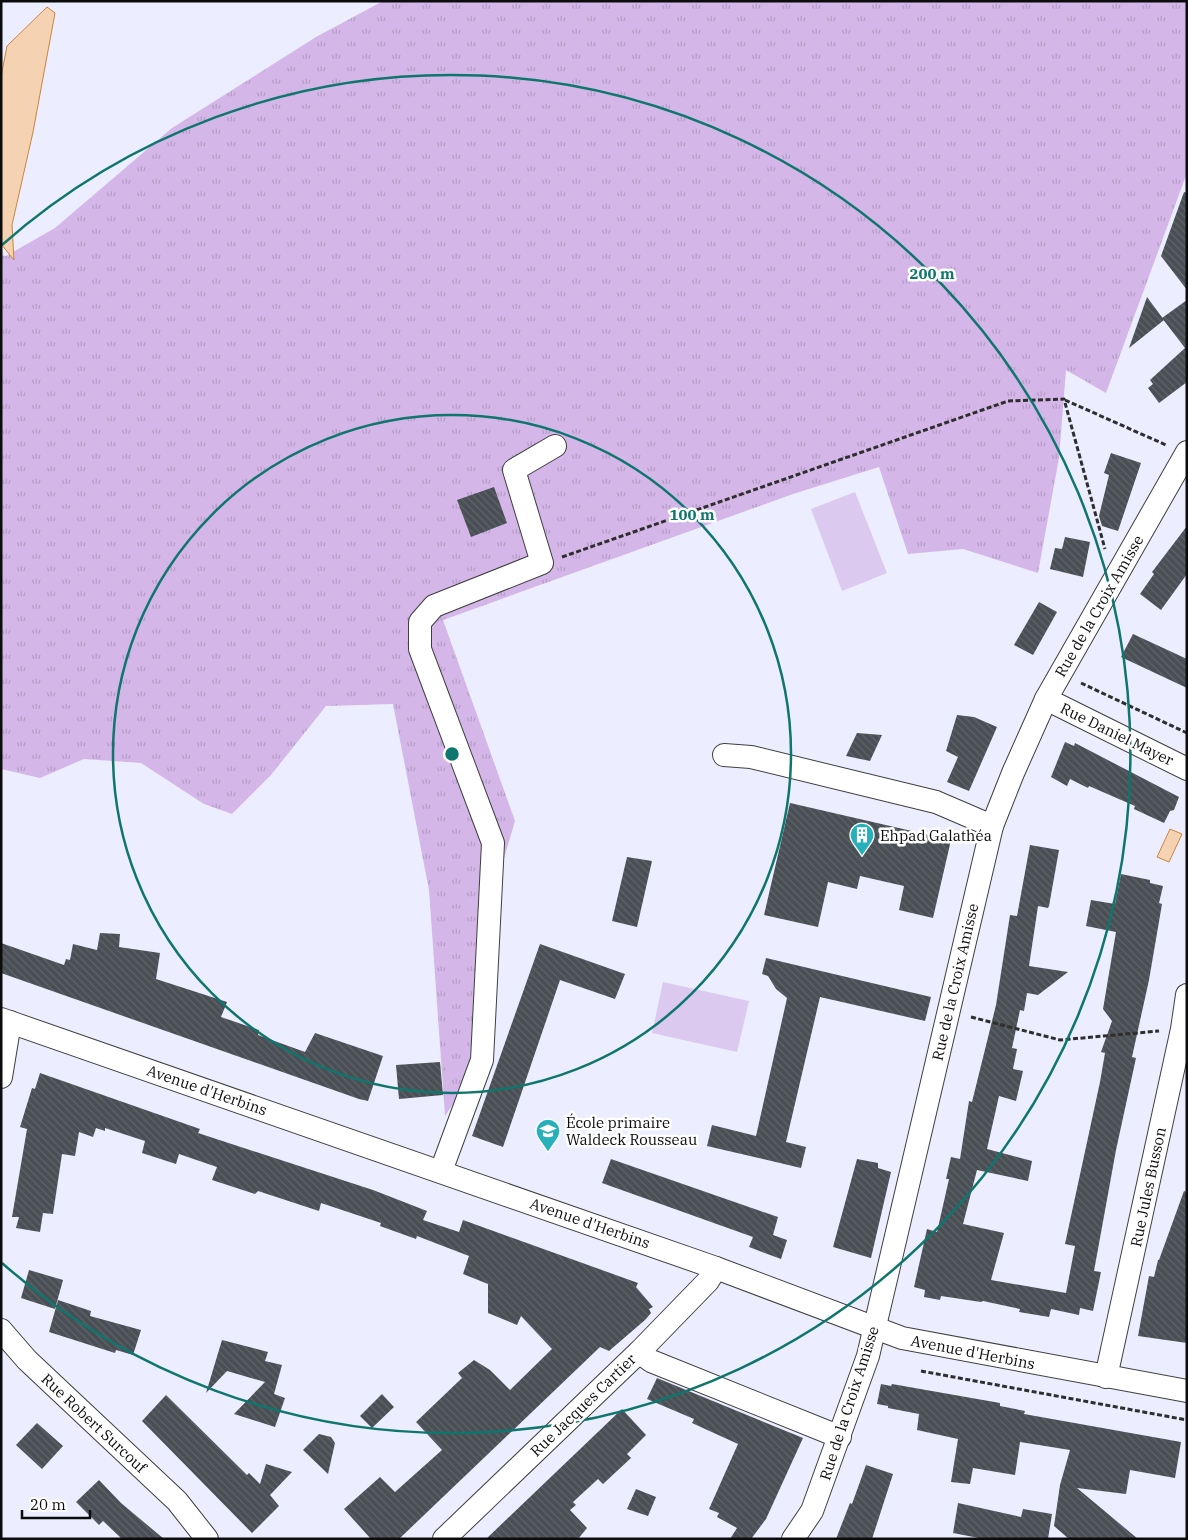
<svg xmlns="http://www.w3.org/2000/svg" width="1188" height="1540" viewBox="0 0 1188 1540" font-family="'IBM Plex Serif',serif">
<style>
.grass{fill:url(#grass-tufts)}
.pitch{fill:#dbc9ef}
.water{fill:#f5d3b2;stroke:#ca853b}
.building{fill:url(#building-back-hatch)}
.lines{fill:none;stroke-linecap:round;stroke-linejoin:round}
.minor-casing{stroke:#3f3f3f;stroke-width:24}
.path{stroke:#2e2e2e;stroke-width:3;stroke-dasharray:5 2.5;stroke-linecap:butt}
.minor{stroke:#fff;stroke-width:22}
.ring{fill:none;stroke:#0f766e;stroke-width:2.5}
.labels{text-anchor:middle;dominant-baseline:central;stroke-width:5;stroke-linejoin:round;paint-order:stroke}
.street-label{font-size:15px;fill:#0c0c0c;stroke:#fff}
.poi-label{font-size:15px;fill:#0c0c0c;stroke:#fff;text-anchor:start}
.centre{fill:#0f766e;stroke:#fff;stroke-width:2.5}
.ring-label{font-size:15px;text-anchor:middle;font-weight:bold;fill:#0f766e;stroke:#fff;stroke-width:5;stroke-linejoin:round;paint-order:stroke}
</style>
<defs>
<pattern id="grass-tufts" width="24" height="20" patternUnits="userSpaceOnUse" patternTransform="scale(1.25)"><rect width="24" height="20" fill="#d4b7e8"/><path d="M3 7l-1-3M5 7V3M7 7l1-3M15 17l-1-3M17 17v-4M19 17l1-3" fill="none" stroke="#b59cc6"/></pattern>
<pattern id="building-back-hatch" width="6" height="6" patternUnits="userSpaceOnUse" patternTransform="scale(1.25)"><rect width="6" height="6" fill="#494f55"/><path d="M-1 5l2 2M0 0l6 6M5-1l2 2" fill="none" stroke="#5f6468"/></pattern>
</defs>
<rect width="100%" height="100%" fill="#eceeff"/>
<polygon class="grass" points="383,1 1187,1 1187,173 1106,393 1066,370 1059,458 1038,573 963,549 908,554 879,467 793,494 443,620 515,821 500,872 490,1049 445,1116 429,890 393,704 326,706 271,775 232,814 204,804 141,763 84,759 40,778 1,769 1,255 6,256 55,228 172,128 316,37"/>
<g class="pitch">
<polygon points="855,492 887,573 842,591 811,509"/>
<polygon points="663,982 749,1001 737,1052 652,1033"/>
</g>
<g class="water">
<polygon points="47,7 55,13 33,132 12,225 14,260 1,244 1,77 7,46"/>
<polygon points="1170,829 1182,834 1169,862 1157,857"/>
</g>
<g class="building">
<polygon points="1184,192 1187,193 1187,290 1161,256"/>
<polygon points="1147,297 1164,320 1129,348"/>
<polygon points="1187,300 1187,382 1159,403 1148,388 1153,384 1150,380 1185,348 1162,318"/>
<polygon points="1111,453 1141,463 1118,531 1102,526 1099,516 1109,475 1104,473"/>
<polygon points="494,487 507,523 471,537 457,500"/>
<polygon points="1187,526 1187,574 1161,610 1140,594 1154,574 1152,572"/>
<polygon points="1065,537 1090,542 1083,577 1050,569 1055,548 1062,549"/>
<polygon points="1039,602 1057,612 1033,655 1014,645"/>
<polygon points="1133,634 1187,659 1187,688 1121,657"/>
<polygon points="957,715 974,717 997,727 969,791 947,782 958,757 946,751"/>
<polygon points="857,733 882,735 870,761 846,756"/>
<polygon points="1065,742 1074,746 1075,743 1179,797 1174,810 1170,811 1164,823 1134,809 1135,806 1089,786 1088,788 1070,779 1067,786 1051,777"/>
<polygon points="790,803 951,840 933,918 899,910 904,886 860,876 857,889 828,882 818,927 764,915"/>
<polygon points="1030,845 1059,850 1049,906 1048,908 1038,906 1029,966 1068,972 1038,995 1027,993 1024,1011 1020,1010 1012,1048 1017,1049 1013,1069 1023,1071 1016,1101 999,1096 987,1149 1032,1161 1028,1181 977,1170 963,1224 1004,1233 991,1280 1066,1293 1075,1246 1065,1244 1100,1082 1105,1053 1101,1052 1112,1021 1103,1009 1116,932 1086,926 1091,900 1115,904 1121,874 1150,880 1150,883 1163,886 1159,903 1162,904 1149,980 1132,1057 1136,1058 1116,1150 1094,1271 1101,1272 1093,1311 1080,1308 1079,1315 1051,1309 1049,1317 1019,1312 1020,1309 983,1301 981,1302 941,1296 940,1300 924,1297 925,1290 914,1287 927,1229 937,1232 949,1179 946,1179 951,1157 960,1159 969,1101 972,1102 996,1005 1010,915 1017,916"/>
<polygon points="627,857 652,861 637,927 612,921"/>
<polygon points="100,933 120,934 119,947 160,953 156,979 227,1002 221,1017 259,1030 258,1035 305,1052 315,1033 383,1056 368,1101 359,1099 1,973 1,943 64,965 66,959 70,960 73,944 97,950"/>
<polygon points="540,944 625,974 615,999 560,980 503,1147 472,1136"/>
<polygon points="766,958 931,997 925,1021 820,997 786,1142 806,1147 801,1168 707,1146 712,1125 756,1136 787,998 776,989 768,976 762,974"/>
<polygon points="440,1062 443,1095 399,1099 396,1065"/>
<polygon points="40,1073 200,1129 198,1133 373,1190 427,1211 423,1220 459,1232 463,1220 638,1283 636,1287 653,1307 649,1309 651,1313 645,1320 609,1351 600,1347 399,1539 371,1539 344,1509 380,1477 395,1492 442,1450 416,1422 462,1378 458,1373 474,1360 490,1370 510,1390 552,1349 521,1316 517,1325 488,1313 488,1284 463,1274 469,1256 417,1236 416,1239 380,1226 381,1223 321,1203 319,1211 258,1191 255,1194 212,1180 217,1167 179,1154 176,1164 142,1153 145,1141 105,1128 105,1131 96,1128 93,1137 79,1132 75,1156 62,1154 53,1214 43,1213 40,1232 16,1228 19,1217 12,1217 27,1129 20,1127 32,1088 35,1089"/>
<polygon points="611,1159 778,1217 773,1235 787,1240 781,1259 749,1247 753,1237 602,1183"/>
<polygon points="857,1159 878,1163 878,1168 891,1172 871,1258 833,1247"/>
<polygon points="1184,1191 1187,1192 1187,1343 1138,1336 1149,1276 1154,1277 1158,1260 1159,1260"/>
<polygon points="29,1270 63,1280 55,1309 21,1298"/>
<polygon points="58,1300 91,1311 90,1316 141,1330 133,1355 116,1350 115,1353 49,1332"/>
<polygon points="222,1340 268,1352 265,1361 282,1365 274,1394 285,1398 275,1427 234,1414 265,1382 227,1371 206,1393"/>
<polygon points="657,1378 803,1438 766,1519 751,1539 730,1539 737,1528 717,1517 719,1513 709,1509 738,1444 692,1423 694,1419 647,1399"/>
<polygon points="881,1384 891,1386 892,1384 1000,1403 1000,1406 1025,1411 1024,1414 1181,1442 1175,1478 1130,1470 1126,1494 1077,1488 1138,1539 1069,1539 1054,1526 1060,1485 1070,1450 1020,1442 1015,1475 973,1468 970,1484 951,1482 958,1439 917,1430 919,1414 888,1408 888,1406 877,1404"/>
<polygon points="382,1394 394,1407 372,1428 360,1416"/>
<polygon points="166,1395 247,1475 249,1473 260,1484 266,1464 292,1472 270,1495 279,1506 252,1533 142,1421"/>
<polygon points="622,1409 646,1435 627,1454 631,1458 603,1484 598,1479 573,1502 576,1505 570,1510 587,1528 578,1539 486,1539"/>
<polygon points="37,1423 63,1446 42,1469 16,1445"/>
<polygon points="319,1434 331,1437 335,1443 328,1474 303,1450"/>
<polygon points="866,1465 893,1474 872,1539 836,1539 850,1503 852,1504"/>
<polygon points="99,1480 121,1503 164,1539 122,1539 103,1521 99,1525 76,1502"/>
<polygon points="636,1489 656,1497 648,1516 627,1509"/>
<polygon points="958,1503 1021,1517 1023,1509 1052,1514 1048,1539 984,1539 953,1533"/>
</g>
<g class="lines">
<defs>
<g id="minor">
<polyline points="1046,699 1187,769"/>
<polyline points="724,755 751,757 936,802 992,826"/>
<polyline points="1,1019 716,1268 902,1338 1187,1391"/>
<polyline points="1,1077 10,1022"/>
<polyline points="441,1171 482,1060 493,843 420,649 420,622 434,606 542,563 514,470 555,446"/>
<polyline points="1,1330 27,1360 177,1501 207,1539"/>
<polyline points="639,1352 651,1361 840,1437"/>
<polyline points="1106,1377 1182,1029 1187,995"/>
<polyline points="444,1539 639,1352 708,1281 716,1268"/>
<polyline points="793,1539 812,1511 868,1356 992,826 1013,773 1046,699 1187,452"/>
</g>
</defs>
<use href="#minor" class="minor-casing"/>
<g class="path">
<polyline points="1065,400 1166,445"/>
<polyline points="562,557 1008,401 1064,399 1105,549"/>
<polyline points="1081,683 1187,733"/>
<polyline points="971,1017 1060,1040 1159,1031"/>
<polyline points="921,1371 1187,1420"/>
</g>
<use href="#minor" class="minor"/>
</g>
<g class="ring">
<circle cx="452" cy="754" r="339"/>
<path d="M2 245A679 679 0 1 1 2 1263"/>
</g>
<defs>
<symbol id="building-pin" viewBox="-11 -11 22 30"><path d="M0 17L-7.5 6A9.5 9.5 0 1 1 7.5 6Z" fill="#27afba" stroke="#fff"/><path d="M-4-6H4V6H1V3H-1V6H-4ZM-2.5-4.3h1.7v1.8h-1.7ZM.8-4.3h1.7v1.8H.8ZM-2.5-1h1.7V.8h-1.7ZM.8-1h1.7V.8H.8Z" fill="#fff"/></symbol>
<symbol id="school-pin" viewBox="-11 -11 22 30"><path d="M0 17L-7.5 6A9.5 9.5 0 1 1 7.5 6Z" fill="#27afba" stroke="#fff"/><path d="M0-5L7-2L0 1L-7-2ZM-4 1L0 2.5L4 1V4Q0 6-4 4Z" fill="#fff"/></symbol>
</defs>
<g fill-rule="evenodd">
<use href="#building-pin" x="848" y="821" width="28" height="38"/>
<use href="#school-pin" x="534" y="1117" width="28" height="38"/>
</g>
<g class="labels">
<g class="street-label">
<text transform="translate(1099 606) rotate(-60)">Rue de la Croix Amisse</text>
<text transform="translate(1117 734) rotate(26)">Rue Daniel Mayer</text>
<text transform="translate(955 982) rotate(-77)">Rue de la Croix Amisse</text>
<text transform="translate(207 1090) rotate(19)">Avenue d'Herbins</text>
<text transform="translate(1148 1187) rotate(-78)">Rue Jules Busson</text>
<text transform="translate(590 1223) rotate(19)">Avenue d'Herbins</text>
<text transform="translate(973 1352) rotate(11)">Avenue d'Herbins</text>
<text transform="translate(849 1403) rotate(-72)">Rue de la Croix Amisse</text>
<text transform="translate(583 1405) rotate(-44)">Rue Jacques Cartier</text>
<text transform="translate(94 1423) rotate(43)">Rue Robert Surcouf</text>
</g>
<g class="poi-label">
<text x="880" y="835">Ehpad Galathéa</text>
<text x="566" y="1122">École primaire<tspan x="566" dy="17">Waldeck Rousseau</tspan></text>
</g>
</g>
<circle cx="452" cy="754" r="8" class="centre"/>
<g class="ring-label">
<text x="932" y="279">200 m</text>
<text x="692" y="520">100 m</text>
</g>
<rect width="1188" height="1540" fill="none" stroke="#0c0c0c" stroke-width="5"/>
<path d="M22 1510v8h68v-8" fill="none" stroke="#0c0c0c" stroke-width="2.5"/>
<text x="30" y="1510" font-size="15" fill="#0c0c0c" stroke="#ffffff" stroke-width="4" paint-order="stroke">20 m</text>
</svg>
